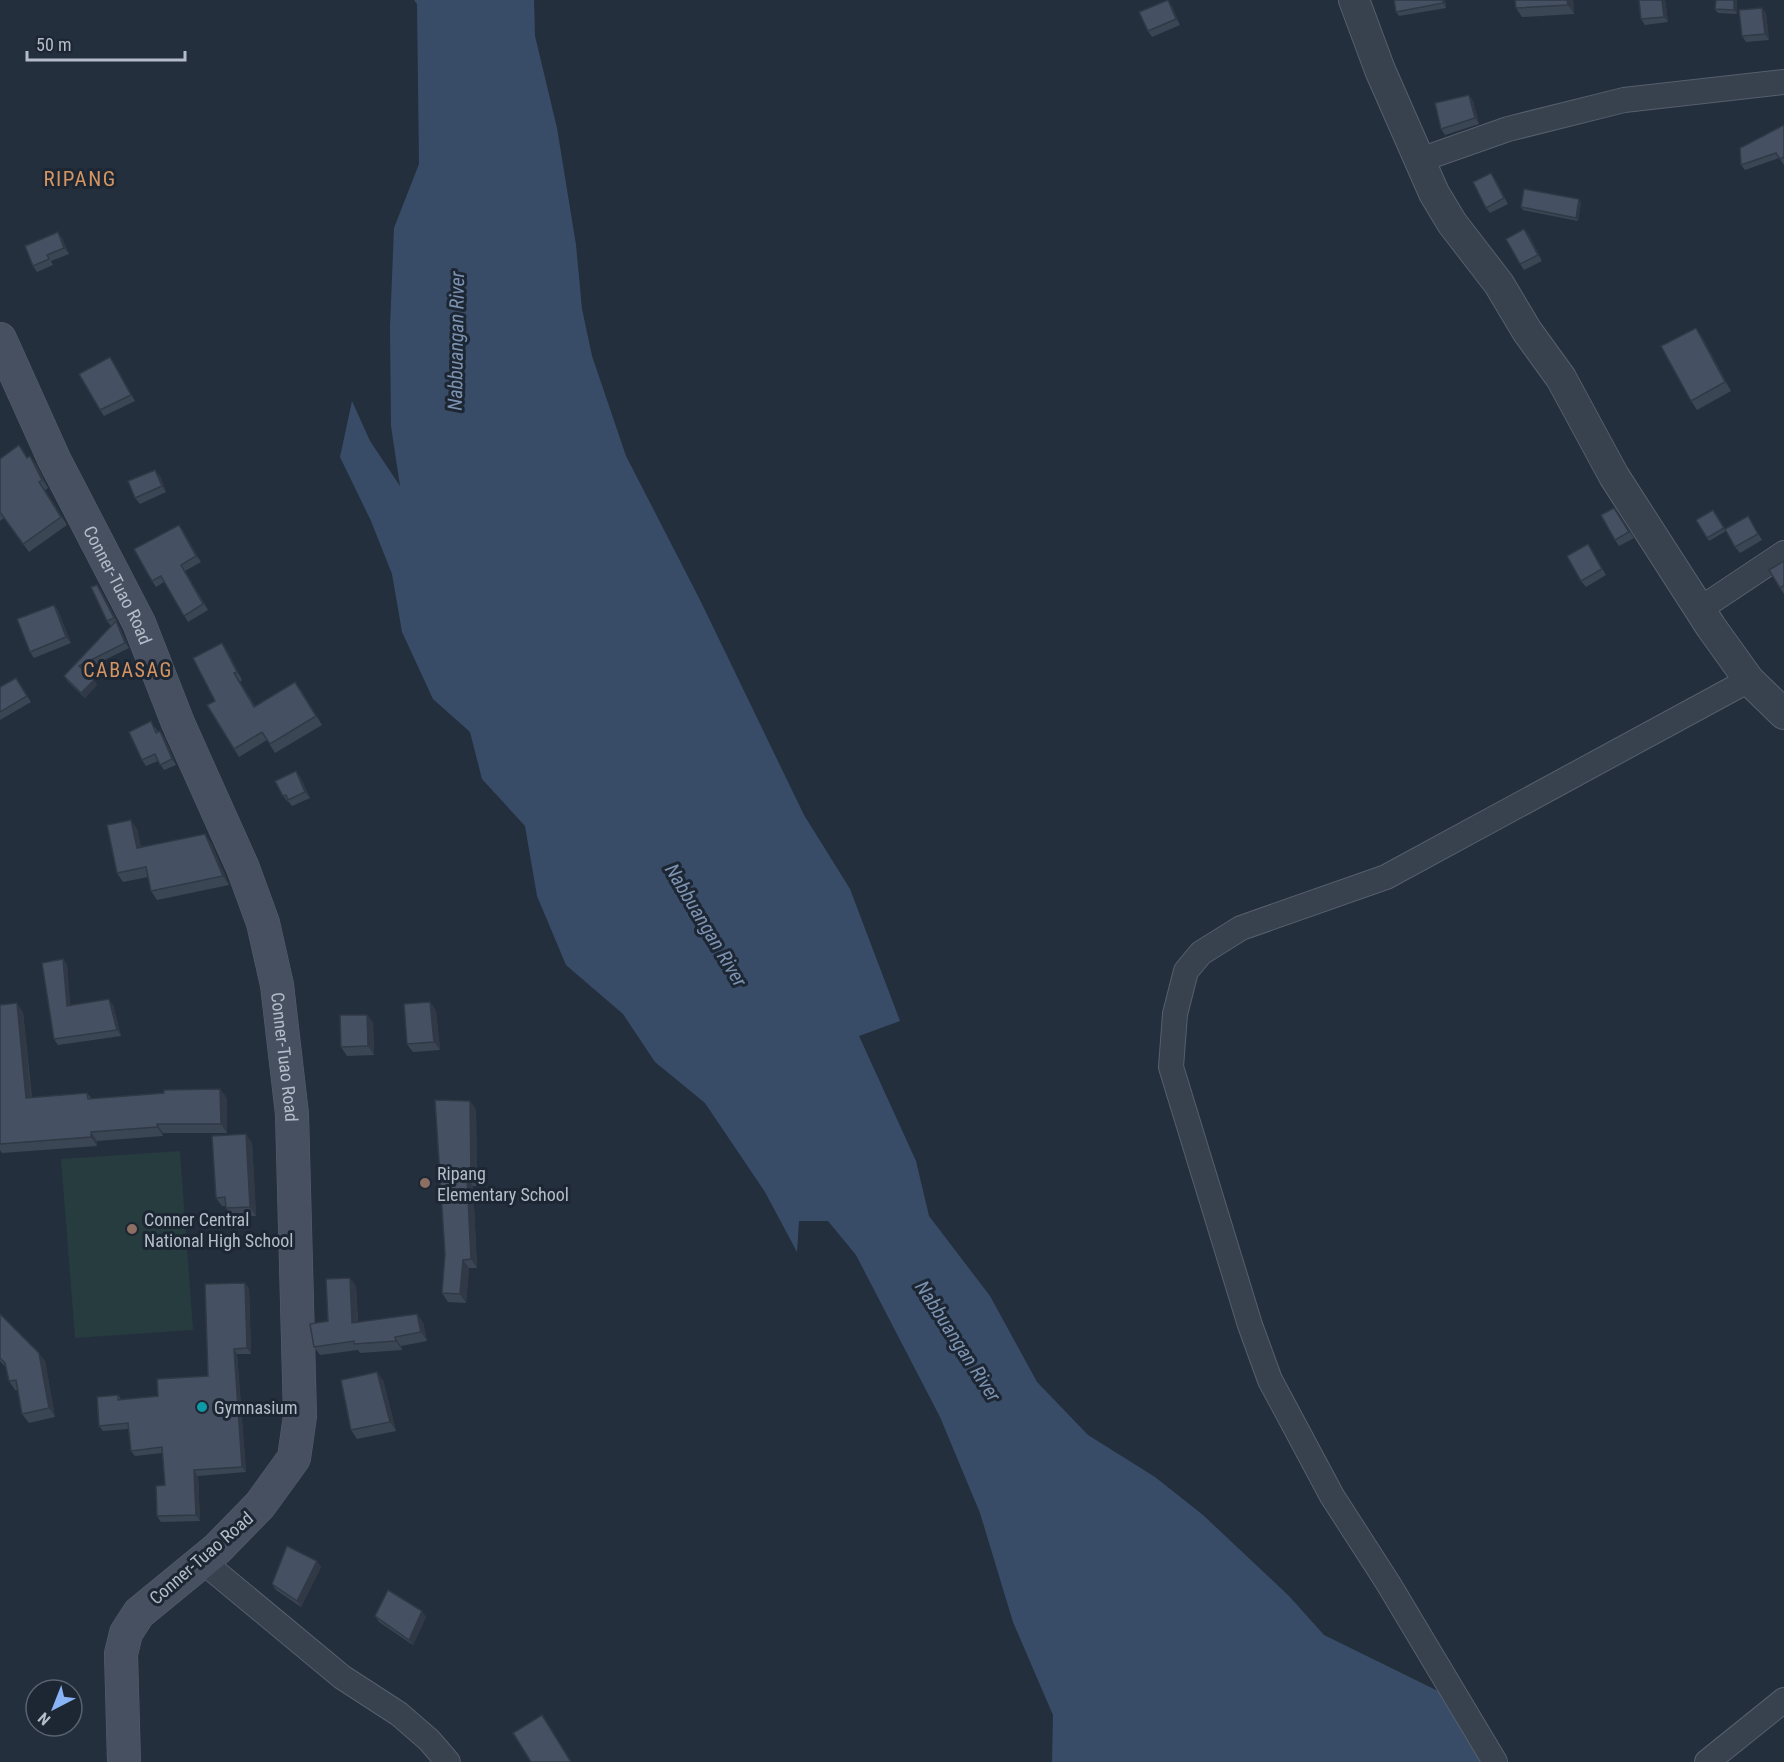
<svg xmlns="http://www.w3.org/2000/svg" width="1784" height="1762" viewBox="0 0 1784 1762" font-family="'Roboto Condensed',sans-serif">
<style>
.green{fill:#263c3f}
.water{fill:#394c67}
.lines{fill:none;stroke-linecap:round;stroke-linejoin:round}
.minor-casing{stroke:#565f6c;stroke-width:26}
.tertiary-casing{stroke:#565f6c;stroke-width:32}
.secondary-casing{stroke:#565f6c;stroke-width:34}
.minor{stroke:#38414e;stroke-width:24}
.tertiary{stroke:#38414e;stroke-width:30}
.secondary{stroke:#465061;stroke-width:33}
.wall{fill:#3b4654}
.shaded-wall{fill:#303945}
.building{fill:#455162;stroke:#303945;stroke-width:1.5}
.education-dot{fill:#8d6e63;stroke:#1d2633;stroke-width:2}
.culture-dot{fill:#0f9aa8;stroke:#1d2633;stroke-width:2}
.labels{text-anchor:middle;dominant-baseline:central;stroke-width:6;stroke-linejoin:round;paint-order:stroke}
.street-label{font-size:18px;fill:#b4bcc9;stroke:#1d2633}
.poi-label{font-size:18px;fill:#b4bcc9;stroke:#1d2633;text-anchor:start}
.water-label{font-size:20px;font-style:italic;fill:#7c92b1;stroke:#1d2633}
.neighbourhood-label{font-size:20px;letter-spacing:1.5px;fill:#d59563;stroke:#1d2633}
.quarter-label{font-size:21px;letter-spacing:1.5px;fill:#d59563;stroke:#1d2633}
</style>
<rect width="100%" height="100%" fill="#242f3e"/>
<polygon class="green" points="180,1151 193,1330 75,1338 61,1159"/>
<polygon class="water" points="414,0 534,0 535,36 557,128 576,245 582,309 592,356 626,456 700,600 804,815 850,889 900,1021 859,1036 916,1161 929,1216 990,1296 1037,1382 1088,1435 1155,1477 1203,1515 1289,1596 1324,1635 1438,1691 1473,1741 1482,1762 1052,1762 1053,1715 1013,1622 980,1513 940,1417 856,1255 828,1221 799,1221 797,1252 765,1192 705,1103 655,1062 623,1014 566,965 537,896 525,826 482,779 470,732 433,699 402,632 392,574 371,521 340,457 352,401 370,441 400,486 391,426 390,327 394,228 419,164 417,4"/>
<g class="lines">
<defs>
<g id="minor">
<polyline points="1420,160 1508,129 1624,100 1784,82"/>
<polyline points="1700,609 1784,553"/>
<polyline points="201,1560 342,1677 399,1714 429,1740 448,1762"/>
<polyline points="1495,1762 1388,1583 1332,1496 1270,1380 1250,1325 1171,1067 1175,1014 1186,971 1201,953 1241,928 1386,877 1749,680"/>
<polyline points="1707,1762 1784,1700"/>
</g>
<polyline id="tertiary" points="1354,0 1380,70 1434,193 1452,223 1499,284 1527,331 1561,378 1614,476 1711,627 1749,680 1784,714"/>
<g id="secondary">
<path id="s1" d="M0 339 54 459 139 623 178 723 243 868 263 923 277 985 292 1114 300 1416 294 1458 260 1505 217 1549 139 1613 126 1633 121 1654 124 1762"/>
</g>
</defs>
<use href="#minor" class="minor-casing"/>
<use href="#tertiary" class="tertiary-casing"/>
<use href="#secondary" class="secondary-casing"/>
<use href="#minor" class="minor"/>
<use href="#tertiary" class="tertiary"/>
<use href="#secondary" class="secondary"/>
</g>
<g class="wall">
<polygon points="1445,0 1446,8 1399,16 1396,12"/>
<polygon points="1573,0 1574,14 1522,17 1516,8"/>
<polygon points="1665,0 1668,22 1645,25 1641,19"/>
<polygon points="1716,0 1737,0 1737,14 1718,13 1715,9"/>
<polygon points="1172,6 1180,25 1152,37 1148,31"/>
<polygon points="1762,8 1766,14 1769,40 1746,42 1742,36"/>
<polygon points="1469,95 1473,101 1479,124 1445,135 1441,129"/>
<polygon points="1784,125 1784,165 1779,158 1745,170 1741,165"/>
<polygon points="1495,179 1508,204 1490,213 1486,208"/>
<polygon points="1581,202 1578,221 1523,210 1521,207"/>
<polygon points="1529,235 1542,261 1524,270 1520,264"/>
<polygon points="62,238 69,254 51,261 53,265 37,272 33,266"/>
<polygon points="1696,328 1702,337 1731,391 1697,410 1691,401"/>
<polygon points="110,357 135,401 104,416 100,410"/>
<polygon points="27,458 36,464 48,488 45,490 67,525 29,552 4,518 0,521 0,459"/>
<polygon points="160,476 166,492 140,504 135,498"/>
<polygon points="1614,508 1634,538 1619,546 1615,540"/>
<polygon points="1713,510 1726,531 1709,541 1696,520"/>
<polygon points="1748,516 1762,540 1740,553 1735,547"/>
<polygon points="179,525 201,562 185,571 208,610 188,622 164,582 156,587 152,581"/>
<polygon points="1588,544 1606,575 1586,587 1581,581"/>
<polygon points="1784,561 1784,594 1780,588"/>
<polygon points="97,585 101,591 119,626 129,648 84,670 94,680 97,685 85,698 68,682 64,676 111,626 107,621"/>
<polygon points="54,605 58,611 71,643 34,658 30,652"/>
<polygon points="222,643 228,652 242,680 240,682 255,706 301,690 322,725 275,753 267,740 239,757 234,749 215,701"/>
<polygon points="16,678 31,702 0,720 0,687"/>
<polygon points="155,727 158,732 160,731 164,737 176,765 164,770 158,761 146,766 142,760"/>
<polygon points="296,771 300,777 310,798 292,806 289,802 288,802 283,796"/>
<polygon points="137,829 141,848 211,843 229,885 157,900 151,891 148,877 123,882 117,873"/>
<polygon points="63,959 67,965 70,1006 113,1005 121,1036 58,1045 54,1039"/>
<polygon points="430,1002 436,1011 440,1050 413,1052 407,1044"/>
<polygon points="0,1005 23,1012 32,1098 87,1093 91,1098 227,1098 227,1133 163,1133 163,1136 97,1141 97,1146 2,1153 0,1150"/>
<polygon points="367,1015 373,1023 374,1055 347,1056 341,1047"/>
<polygon points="470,1101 476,1110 477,1186 473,1186 477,1268 469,1268 466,1303 448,1302 442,1293"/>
<polygon points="252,1143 256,1216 232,1217 226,1208 226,1206 222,1206 216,1198"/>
<polygon points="245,1283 249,1289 251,1354 237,1354 246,1472 198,1476 200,1521 161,1522 157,1516 165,1485 162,1453 135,1456 131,1451 128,1429 103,1431 99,1426 118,1395 121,1399 158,1396 208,1376"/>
<polygon points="356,1286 358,1322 417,1314 423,1323 427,1341 401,1346 402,1350 360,1353 358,1350 320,1355 314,1347 328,1321"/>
<polygon points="0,1314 45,1361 55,1417 29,1423 22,1414 18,1390 15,1390 9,1381 6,1367 0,1361"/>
<polygon points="383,1380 396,1431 357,1439 351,1430"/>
<polygon points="317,1561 321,1567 301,1607 276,1590 272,1584"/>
<polygon points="375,1616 426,1617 413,1645 379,1622"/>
</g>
<g class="shaded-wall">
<polygon points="1168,0 1172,6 1180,25 1176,19"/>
<polygon points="1443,0 1445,0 1446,8 1443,3"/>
<polygon points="1567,0 1573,0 1574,14 1568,5"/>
<polygon points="1662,0 1665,0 1668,22 1664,17"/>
<polygon points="1734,0 1737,0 1737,14 1734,10"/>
<polygon points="1762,8 1766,14 1769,40 1765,34"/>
<polygon points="1469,95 1473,101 1479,124 1475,118"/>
<polygon points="1491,173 1495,179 1508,204 1504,198"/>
<polygon points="1579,199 1581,202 1578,221 1576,218"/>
<polygon points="1524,229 1529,235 1542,261 1538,255"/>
<polygon points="58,232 62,238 69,254 64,248"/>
<polygon points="1696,328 1702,337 1731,391 1725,382"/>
<polygon points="110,357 114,363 135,401 131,395"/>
<polygon points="30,456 36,464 48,488 42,480"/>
<polygon points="155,470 160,476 166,492 162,486"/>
<polygon points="179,525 183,530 201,562 196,556"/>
<polygon points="97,585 101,591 119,624 114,618"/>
<polygon points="54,605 58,611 71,643 66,637"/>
<polygon points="116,621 119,626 129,648 125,643"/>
<polygon points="222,643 228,652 242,680 237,672"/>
<polygon points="94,680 97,685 85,698 81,693"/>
<polygon points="160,731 164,737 176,765 172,759"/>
<polygon points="296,771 300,777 310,798 305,792"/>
<polygon points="131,820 137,829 143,857 137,848"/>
<polygon points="205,834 211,843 229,885 223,876"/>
<polygon points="63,959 67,965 71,1012 67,1006"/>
<polygon points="109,999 113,1005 121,1036 117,1030"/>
<polygon points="430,1002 436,1011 440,1050 434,1042"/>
<polygon points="17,1003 23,1012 32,1107 26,1098"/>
<polygon points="367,1015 373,1023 374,1055 368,1046"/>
<polygon points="220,1089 227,1098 227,1133 221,1124"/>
<polygon points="470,1101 476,1110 477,1186 471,1177"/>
<polygon points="157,1124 163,1133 163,1136 157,1127"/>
<polygon points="91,1132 97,1141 97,1146 91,1137"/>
<polygon points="246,1134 252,1143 256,1216 250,1207"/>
<polygon points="467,1177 473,1186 477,1268 471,1259"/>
<polygon points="463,1260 469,1268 466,1303 460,1294"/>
<polygon points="350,1278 356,1286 358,1332 352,1323"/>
<polygon points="245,1283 249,1289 251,1354 247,1348"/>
<polygon points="417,1314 423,1323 427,1341 421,1332"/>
<polygon points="395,1337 401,1346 402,1350 396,1341"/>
<polygon points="234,1349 237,1354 246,1472 242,1467"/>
<polygon points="39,1353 45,1361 55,1417 49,1408"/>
<polygon points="377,1372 383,1380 396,1431 390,1422"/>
<polygon points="194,1470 198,1476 200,1521 196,1515"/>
<polygon points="317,1561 321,1567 301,1607 297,1601"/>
<polygon points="422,1611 426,1617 413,1645 409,1640"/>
</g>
<g class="building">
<polygon points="1168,0 1176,19 1148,31 1139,12"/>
<polygon points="1394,0 1443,0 1443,3 1396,12"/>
<polygon points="1515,0 1567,0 1568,5 1516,8"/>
<polygon points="1639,0 1662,0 1664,17 1641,19"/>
<polygon points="1716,0 1734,0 1734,10 1715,9"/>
<polygon points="1762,8 1765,34 1742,36 1739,10"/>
<polygon points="1469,95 1475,118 1441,129 1435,103"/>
<polygon points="1784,125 1784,157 1780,159 1776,153 1741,165 1740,148"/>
<polygon points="1491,173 1504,198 1486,208 1473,182"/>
<polygon points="1524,189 1579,199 1576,218 1521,207"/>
<polygon points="1524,229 1538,255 1520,264 1506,239"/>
<polygon points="58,232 64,248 47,255 49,259 33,266 25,246"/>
<polygon points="1696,328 1725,382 1691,401 1661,346"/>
<polygon points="110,357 131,395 100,410 79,374"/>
<polygon points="19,445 27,458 30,456 42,480 39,482 61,517 23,544 0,512 0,459"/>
<polygon points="155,470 162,486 135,498 128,481"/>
<polygon points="1614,508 1629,532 1615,540 1601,515"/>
<polygon points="1713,510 1724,528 1707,538 1696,520"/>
<polygon points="1748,516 1758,534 1735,547 1725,529"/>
<polygon points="179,525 196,556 181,565 203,604 184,616 161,576 152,581 134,549"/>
<polygon points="1588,544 1602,569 1581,581 1567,556"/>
<polygon points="1784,561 1784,585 1780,588 1769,570"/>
<polygon points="97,585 114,618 107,621 91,587"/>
<polygon points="54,605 66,637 30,652 17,619"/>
<polygon points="116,621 125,643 79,666 94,680 81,693 64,676"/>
<polygon points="222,643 237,672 234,673 254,707 295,682 316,716 270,744 262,732 234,749 207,705 215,701 193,658"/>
<polygon points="16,678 27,696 0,712 0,687"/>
<polygon points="151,721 156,733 160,731 172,759 160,765 155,754 142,760 129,732"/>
<polygon points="296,771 305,792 288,800 286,795 283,796 275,781"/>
<polygon points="131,820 137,848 205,834 223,876 151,891 146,867 117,873 107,825"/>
<polygon points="63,959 67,1006 109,999 117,1030 54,1039 42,963"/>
<polygon points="430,1002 434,1042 407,1044 404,1004"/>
<polygon points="17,1003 26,1098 87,1093 88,1099 164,1093 164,1090 220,1089 221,1124 157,1124 157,1127 91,1132 91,1137 0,1144 0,1005"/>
<polygon points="340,1015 367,1015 368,1046 341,1047"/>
<polygon points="435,1100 470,1101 471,1177 467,1177 471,1259 463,1260 460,1294 442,1293 445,1254"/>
<polygon points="246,1134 250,1207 226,1208 225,1197 216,1198 212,1136"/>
<polygon points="350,1278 352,1323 417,1314 421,1332 395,1337 396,1341 354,1344 354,1341 314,1347 310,1324 328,1321 326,1279"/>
<polygon points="245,1283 247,1348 234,1349 242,1467 194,1470 196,1515 157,1516 156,1486 165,1485 162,1447 131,1451 128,1423 99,1426 97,1397 118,1395 118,1400 158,1396 157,1379 208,1376 205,1284"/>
<polygon points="0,1314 39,1353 49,1408 22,1414 16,1380 9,1381 5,1363 0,1358"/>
<polygon points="377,1372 390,1422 351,1430 341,1380"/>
<polygon points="287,1546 317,1561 297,1601 272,1584"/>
<polygon points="388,1590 422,1611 409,1640 375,1616"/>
<polygon points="542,1715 571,1762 531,1762 513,1733"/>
</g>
<g class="education-dot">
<circle cx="425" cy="1183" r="6"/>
<circle cx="132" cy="1229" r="6"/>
</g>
<circle class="culture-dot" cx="202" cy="1407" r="6"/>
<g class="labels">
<g class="street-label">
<text stroke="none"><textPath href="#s1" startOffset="273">Conner-Tuao Road</textPath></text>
<text stroke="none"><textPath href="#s1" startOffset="777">Conner-Tuao Road</textPath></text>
<text transform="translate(201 1558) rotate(-41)">Conner-Tuao Road</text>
</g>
<g class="poi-label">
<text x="437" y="1173">Ripang<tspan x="437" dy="21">Elementary School</tspan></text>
<text x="144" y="1219">Conner Central<tspan x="144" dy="21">National High School</tspan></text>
<text x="214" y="1407">Gymnasium</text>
</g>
<g class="water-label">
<text transform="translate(456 341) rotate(-89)">Nabbuangan River</text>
<text transform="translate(706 925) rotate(59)">Nabbuangan River</text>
<text transform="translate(958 1341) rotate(57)">Nabbuangan River</text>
</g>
<g class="neighbourhood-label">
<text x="128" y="670">CABASAG</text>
</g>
<g class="quarter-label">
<text x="80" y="179">RIPANG</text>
</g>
</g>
<g transform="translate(54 1708) rotate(222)"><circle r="28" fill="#1d2633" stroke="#59626f" stroke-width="1.5"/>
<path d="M0-4.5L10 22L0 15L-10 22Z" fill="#8ab4f8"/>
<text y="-9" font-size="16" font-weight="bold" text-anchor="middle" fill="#b4bcc9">N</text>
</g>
<path d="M27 51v9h158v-9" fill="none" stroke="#b4bcc9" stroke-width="3"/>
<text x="36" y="51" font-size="18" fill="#b4bcc9" stroke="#1d2633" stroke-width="4.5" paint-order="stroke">50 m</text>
</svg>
